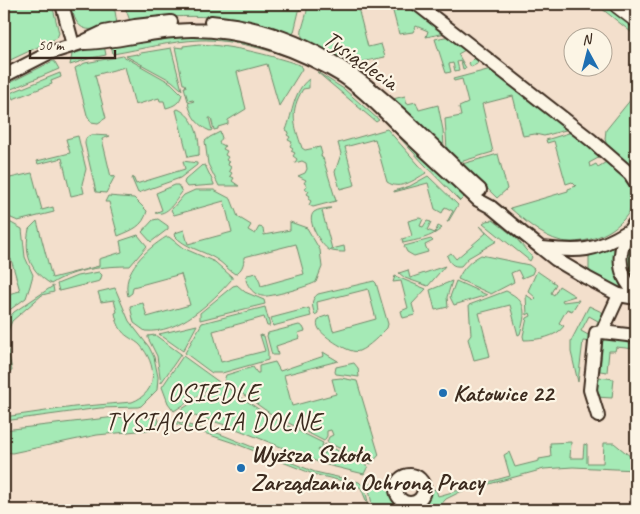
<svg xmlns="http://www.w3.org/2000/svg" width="640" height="514" viewBox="0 0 640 514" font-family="Caveat,sans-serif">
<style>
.green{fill:#a5eab6;stroke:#708a6a}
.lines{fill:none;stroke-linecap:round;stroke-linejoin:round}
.street-casing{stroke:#3b2a1e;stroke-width:16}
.secondary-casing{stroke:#3b2a1e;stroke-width:22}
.street{stroke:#fcf5e5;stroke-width:12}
.secondary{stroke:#fcf5e5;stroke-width:19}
.poi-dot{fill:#1f6fb2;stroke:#fcf5e5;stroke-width:2}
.labels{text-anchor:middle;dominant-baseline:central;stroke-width:4.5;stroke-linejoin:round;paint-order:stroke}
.street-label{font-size:24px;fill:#3b2a1e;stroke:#fcf5e5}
.poi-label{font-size:24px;font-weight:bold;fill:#3b2a1e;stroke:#fcf5e5;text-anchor:start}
.neighbourhood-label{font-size:25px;letter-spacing:1px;fill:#3b2a1e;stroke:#fcf5e5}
</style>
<rect width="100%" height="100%" fill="#f3dfcc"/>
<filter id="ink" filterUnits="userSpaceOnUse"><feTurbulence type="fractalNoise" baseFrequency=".02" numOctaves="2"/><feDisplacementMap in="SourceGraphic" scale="10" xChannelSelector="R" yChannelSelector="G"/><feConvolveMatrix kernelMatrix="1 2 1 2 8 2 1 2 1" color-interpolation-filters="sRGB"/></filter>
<g filter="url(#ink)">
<g class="green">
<polygon points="4,4 52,4 59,33 57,38 4,63"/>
<path d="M68 4H105L115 11 117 24C97 28 80 38 73 13H70Z"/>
<path d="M124 4H300V7L294 32 292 35C233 14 190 13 130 21Z"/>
<path d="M307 4H357L368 47 381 44 385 57 352 64 303 40C298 29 309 16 307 4Z"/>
<polygon points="391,4 410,4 446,33 426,37 428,31 416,26 413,32 399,34"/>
<polygon points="596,4 609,4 636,25 636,36"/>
<path d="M187 33 254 42 305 63C274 51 233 39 200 40 171 41 142 49 113 54L111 44Z"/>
<polygon points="450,36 478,59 477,64 471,67 469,63 474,58 465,50 458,54 466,68 463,69 461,61 457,62 459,70 455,71 453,63 449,64 451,72 446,73 435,39"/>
<path d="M199 44C234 46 267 54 300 65L302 69 279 106 267 64 237 72 246 109 228 120V124L218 127V129L214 130 211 118H209L212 130 210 131C198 126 191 116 188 103L194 101 193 100 188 101 184 87H186L185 84H183L175 47 183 48V46Z"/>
<polygon points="104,45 106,55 91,58 70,65 72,54"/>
<polygon points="171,48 182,90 172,81 126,56 137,54 138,55 141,53"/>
<path d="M123 56 171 83 182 94C180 103 174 106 166 108L164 101H160L159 98 135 105 125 67 95 75 106 118 98 123 91 122 87 115 75 68 85 63Z"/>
<polygon points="53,61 55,62 59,69 9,90 9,83"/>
<polygon points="491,69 569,129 544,136 535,134 523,136 513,96 482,104 493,152 460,162 447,150 445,119 461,116 459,107 468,103 462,79 454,81 453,79"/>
<polygon points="317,72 344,89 379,120 376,122"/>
<polygon points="60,73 61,77 51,81 52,84 13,99 10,93"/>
<path d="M309 79V88L303 89C289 112 294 124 302 148L305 150 320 147 322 154 321 155 322 158H323L336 201 313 207 309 205 311 201 308 199 310 196 307 194 309 191 305 189 307 185 304 183 306 180 298 176 305 173 307 169 306 163 302 161 295 163 297 159 293 156 295 153 291 151 293 148 290 146 292 142 288 140 290 137 287 135 289 132 286 130C293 113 293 91 309 79Z"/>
<path d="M350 86 467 194 460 201C422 164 388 123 350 86Z"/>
<polygon points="636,93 636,169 631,163 627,164 607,146 605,139 606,130"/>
<polygon points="405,96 407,104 416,102 419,110 438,105 443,130 444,147 393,99"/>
<path d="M178 109C195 117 200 137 199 155L188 157 176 110Z"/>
<path d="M387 129 426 173C414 180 400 191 387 182L375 139 345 147 355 185 340 189 335 172 341 154 338 143Z"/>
<polygon points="220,132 222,138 219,143 225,146 223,149 227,151 225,155 228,157 226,160 229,162 228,165 231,167 229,171 232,173 230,176 234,178 232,181 239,186 219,186 208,164 205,141 210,137"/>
<path d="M572 132 602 156 589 163 590 167 596 164 598 167 608 161C616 167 636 186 636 196 636 199 633 203 632 206 622 231 587 246 561 241 541 236 525 221 510 208L568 191V189L576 186 572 182 566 184 554 141 547 143 546 140Z"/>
<path d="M92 135 110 136 102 139 111 177 115 176 106 193 96 192 85 144C85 139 86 136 92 135Z"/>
<polygon points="78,136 86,169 82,184 84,193 71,196 62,158 38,164 37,161 70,153 66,139"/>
<polygon points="498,154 507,189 497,198 462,164"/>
<polygon points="183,161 197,163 197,165 180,178 138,193 132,179 133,177 136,184 185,169"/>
<polygon points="205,165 214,184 214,185 187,187 184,183 185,180 201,166"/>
<polygon points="32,173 42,210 53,207 54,212 18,221 4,215 4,177 10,178"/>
<polygon points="428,176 458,205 448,222 447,222 453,211 445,207 442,213 435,209 428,183 394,192 394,191 410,186"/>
<path d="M175 185H178L182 192C175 201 168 216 155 213L162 210 156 193Z"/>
<path d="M195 190H214L231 199 238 217 251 225 248 230 255 234 259 227 263 228 264 235 290 230V222L307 228 320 250 322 267 316 282C310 286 268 298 262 296 254 295 248 287 246 280L247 275 257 273 261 286 304 274 296 244 244 257C244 265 242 270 235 274 228 270 223 263 216 259 202 250 185 248 174 235L175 233 184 230 188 244 232 232 224 201 174 215 171 210 184 195Z"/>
<path d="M108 196 134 198 147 211C143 227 132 230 118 236L109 202H105Z"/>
<path d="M329 208H331L322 211 332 249 344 246 345 252C340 252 334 252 329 250 321 245 305 220 314 212 318 209 324 209 329 208Z"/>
<path d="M419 218 423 219 420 226 423 227 427 221 431 222 427 230 435 233 438 226 442 228C431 238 417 240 403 243L402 239 412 236 408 221Z"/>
<polygon points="4,219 22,229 25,257 33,275 30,286 26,298 4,314 4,295 20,291 11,259 4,261"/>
<polygon points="158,219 168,226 168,229 151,242 142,232 153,220"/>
<polygon points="493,220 515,237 532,257 530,261 483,223 486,221"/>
<path d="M37 221 52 278 99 266V259L122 252 120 241 138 235 147 246 130 266C104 266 74 269 51 284 29 270 24 254 29 229Z"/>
<path d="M480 226 497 241 468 258 461 266C452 267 450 263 447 256L451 253 456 259 486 233Z"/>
<path d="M636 229V284C622 266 627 248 636 229Z"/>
<path d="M166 237H169L183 248 215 262 232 277V279C211 303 178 334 145 331L134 323 130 306 143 303 147 317 190 305 181 274 133 287 132 293 128 296C121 271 147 249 166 237Z"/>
<polygon points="431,239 433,241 425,245 428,252 414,256 407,252 404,246"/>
<polygon points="611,248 614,249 615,269 621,284 621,286 618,288 589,272 589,256"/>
<path d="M481 255 529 265 534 269 532 274 522 278 518 270 511 273 514 282 491 294 458 279C463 268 470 261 481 255Z"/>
<polygon points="445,266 428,286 405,278 399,273 408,270 410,278"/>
<path d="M537 271 556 284 551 293 554 295 559 286 575 296 562 300 563 302 579 300 572 311 567 309 559 323 564 326C557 337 537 340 524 340L523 336 527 318 531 316 530 313 527 315 526 295 534 300 536 298 528 291Z"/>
<polygon points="99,272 102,275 100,281 59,291 57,284 77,276"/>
<polygon points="395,276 426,289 412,304 415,315 403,318 401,311 408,308 401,281 393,282"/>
<path d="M374 281 376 283 388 324 387 328C380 335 369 347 359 351 351 355 323 336 319 329 317 325 317 324 318 321L320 318 329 315 333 331 376 319 368 289 317 302 318 313 315 315C312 306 310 300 318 294Z"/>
<polygon points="452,281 447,297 448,307 435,310 430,290"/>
<polygon points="456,281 487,295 454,305 450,297"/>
<polygon points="237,285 245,292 264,300 265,304 200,320 200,313 233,286"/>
<polygon points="53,286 54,292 42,295 12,321 7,333 7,345 12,371 7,372 4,359 5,322 14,312"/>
<path d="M115 288 129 321 149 347 154 357 158 377 157 390 141 406 138 407 100 408 4 421V417L74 407 132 402C159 392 157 364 140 345 135 340 126 337 122 331 118 326 116 319 115 313L117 312 114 300 101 302 98 292Z"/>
<path d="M506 291C528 301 526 313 520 334L518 335 510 305 479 313 490 356 474 360 468 339 471 335 469 305Z"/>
<polygon points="589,306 606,314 600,327 595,328 598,321 589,316 581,331 590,336 592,342 583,341 578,382 571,352 571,341"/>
<polygon points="265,307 270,326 267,326 264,317 213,331 221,362 265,351 260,335 264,336 268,352 268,360 222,373 212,373 185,353 202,323"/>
<polygon points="309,308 311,316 273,326 271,318"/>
<polygon points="197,325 183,351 159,334"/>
<polygon points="299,325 303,327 305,331 298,333 300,338 276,346 278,355 272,355 267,336 268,333"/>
<polygon points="155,335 181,354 161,383 157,356 148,338 148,336"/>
<polygon points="606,338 636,341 636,349 616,347 615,351 609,351 607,372 600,371 603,339"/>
<polygon points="323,352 338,361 284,375 292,406 336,394 332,379 341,378 357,381 379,455 371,464 327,442 329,437 333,435 331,430 327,431 327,436 324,441 271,414 224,381 226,375 253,367 257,373 259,373 259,366 275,362 280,371 324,356"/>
<polygon points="183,356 219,382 174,411 168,403 162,387"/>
<polygon points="354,363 358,368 359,377 336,374 335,372 336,367"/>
<polygon points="599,377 614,379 612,398 596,397"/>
<polygon points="222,384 270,417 323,443 321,448 318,450 319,454 325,453 324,448 325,444 368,466 364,474 323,464 229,426 181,412 182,409"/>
<path d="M116 417 156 418 159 420C159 426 154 428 148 430L97 435 12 453 7 452 4 443V430Z"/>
<path d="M171 420 220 434 315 472 359 482C367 488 367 501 370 510L361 488 355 484 313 474 234 443 168 421Z"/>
<polygon points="571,442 570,458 583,458 584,444 587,445 587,463 603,463 604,443 614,443 636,461 636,470 573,467 544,469 460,492 446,499 436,510 425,510 430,493 433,492 433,489 436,490 438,496 510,476 504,455 509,452 515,467 539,461 539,459 551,457 550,443"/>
<polygon points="368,484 390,486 393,497 400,504 373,510"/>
</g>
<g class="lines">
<defs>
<g id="street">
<polyline points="62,4 73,45"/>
<polyline points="417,4 591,140 630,174 636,183"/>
<path d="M211 22C336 33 395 112 480 190"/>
<path d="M81 43C119 43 156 29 194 30 246 30 300 50 344 77 367 92 386 114 406 133 429 155 454 177 478 200L491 207 526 236 555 259 587 278 619 295 636 298"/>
<polyline points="4,76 49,53 81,43 104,32 135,26 171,22"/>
<path d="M636 221C618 243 613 271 636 293"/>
<path d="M542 248C580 252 594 252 627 232"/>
<polyline points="602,332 619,295"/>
<polyline points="598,416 590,390 596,333 602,332 636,336"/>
<circle cx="410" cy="489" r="14"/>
</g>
<polyline id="secondary" points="619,4 636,17"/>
</defs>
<use href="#street" class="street-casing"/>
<use href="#secondary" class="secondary-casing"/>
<use href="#street" class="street"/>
<use href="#secondary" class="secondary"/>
</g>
</g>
<g class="poi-dot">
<circle cx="443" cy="393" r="5"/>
<circle cx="241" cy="468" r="5"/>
</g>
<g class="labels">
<g class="street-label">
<text transform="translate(361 60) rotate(35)">Tysiąclecia</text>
</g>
<g class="poi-label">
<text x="453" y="393">Katowice 22</text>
<text x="251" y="454">Wyższa Szkoła<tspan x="251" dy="28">Zarządzania Ochroną Pracy</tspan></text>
</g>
<g class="neighbourhood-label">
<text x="214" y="393">OSIEDLE<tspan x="214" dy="29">TYSIĄCLECIA DOLNE</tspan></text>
</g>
</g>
<rect width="640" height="514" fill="none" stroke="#fcf5e5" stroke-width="20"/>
<rect x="10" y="10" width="620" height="494" fill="none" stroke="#3b2a1e" stroke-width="2" filter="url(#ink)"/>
<g transform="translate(588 52) rotate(353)"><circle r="24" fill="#fcf5e5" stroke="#afa495"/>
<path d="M0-4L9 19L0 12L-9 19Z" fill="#1f6fb2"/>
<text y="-8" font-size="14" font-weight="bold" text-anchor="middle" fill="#3b2a1e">N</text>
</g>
<path d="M30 50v8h85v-8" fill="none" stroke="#3b2a1e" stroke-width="2.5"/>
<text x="38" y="50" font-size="15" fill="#3b2a1e" stroke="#fcf5e5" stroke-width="4" paint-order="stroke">50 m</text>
</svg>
